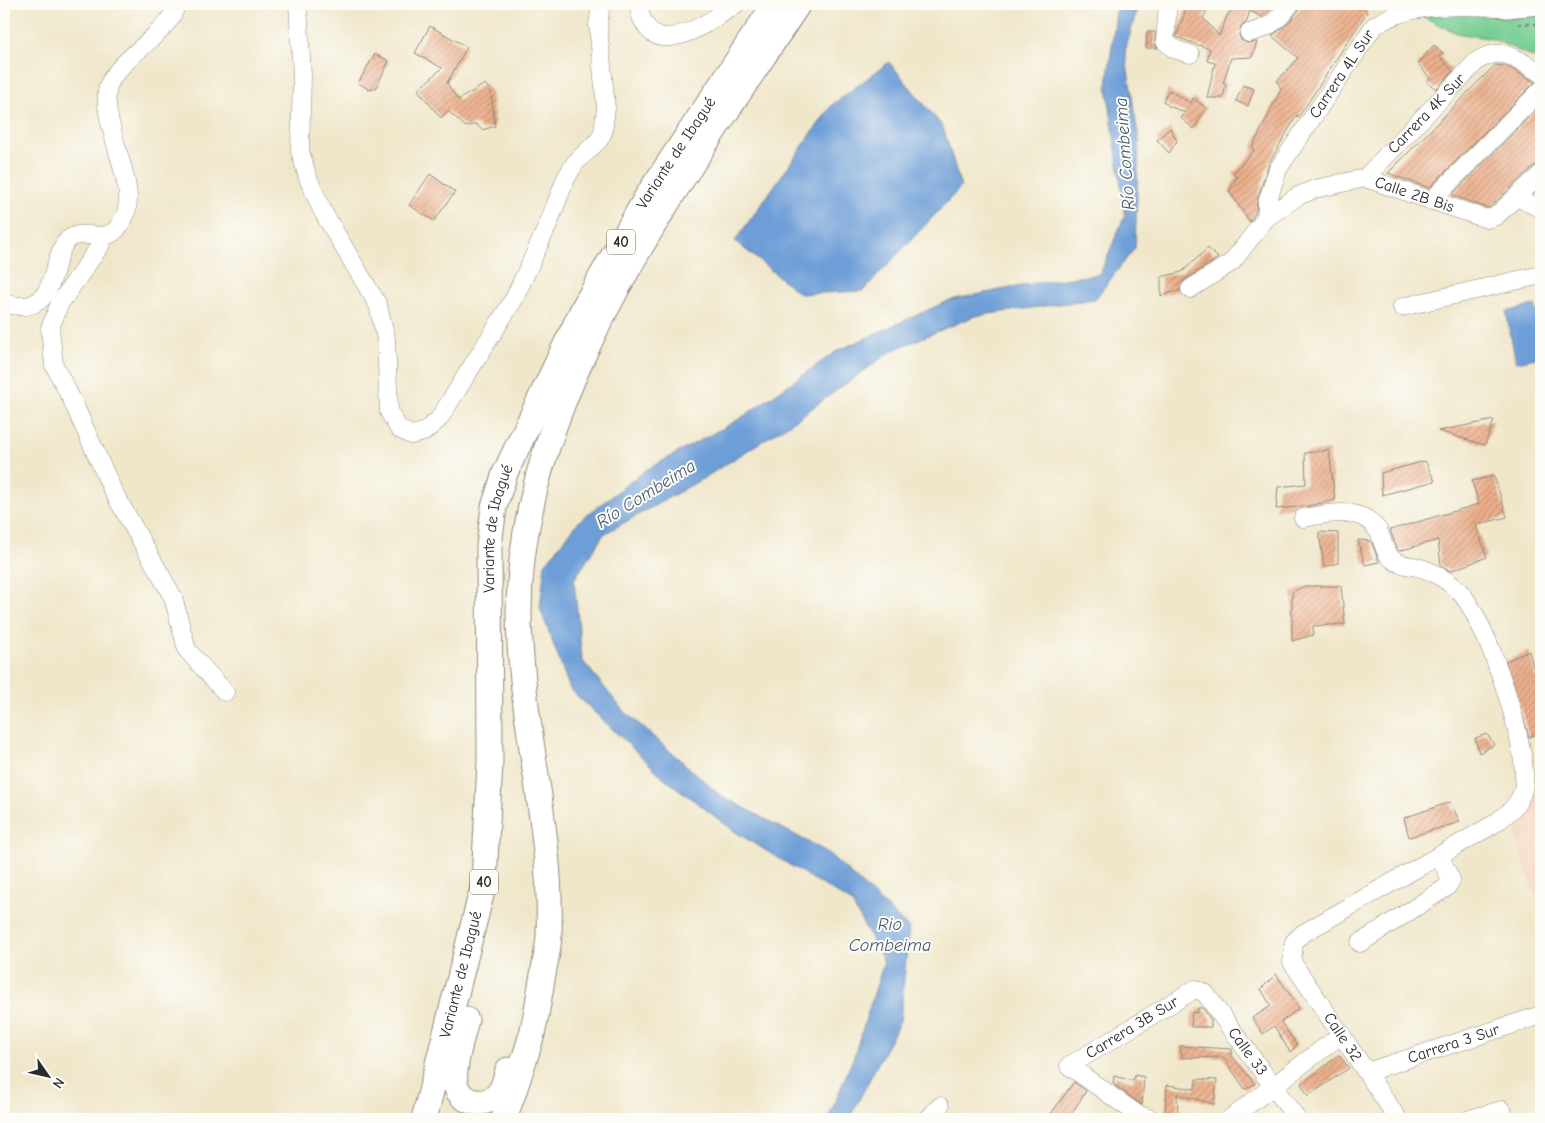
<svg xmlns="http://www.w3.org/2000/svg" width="1545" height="1123" viewBox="0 0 1545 1123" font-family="'Comic Neue',sans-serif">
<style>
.built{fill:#f4d4bf}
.green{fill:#75cd92;stroke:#507c5e}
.water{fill:#6d9ed7;stroke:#4c6481}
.building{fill:url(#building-hatch)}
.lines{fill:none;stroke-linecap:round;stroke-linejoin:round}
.minor-casing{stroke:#8e897b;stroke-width:19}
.major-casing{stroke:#8e897b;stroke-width:23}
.highway-casing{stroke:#8e897b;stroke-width:27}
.path{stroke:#8e897b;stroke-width:2.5;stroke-dasharray:4 4;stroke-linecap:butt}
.minor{stroke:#fff;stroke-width:18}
.major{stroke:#fff;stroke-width:21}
.highway{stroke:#fff;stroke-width:25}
.labels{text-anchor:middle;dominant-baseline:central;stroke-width:4;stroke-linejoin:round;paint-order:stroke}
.shield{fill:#fdfcf7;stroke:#6a6a68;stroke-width:1}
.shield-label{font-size:15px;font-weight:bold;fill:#2b2b2b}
.street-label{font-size:16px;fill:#2b2b2b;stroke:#fdfcf7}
.water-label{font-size:18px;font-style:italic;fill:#455970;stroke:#fdfcf7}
</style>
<defs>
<pattern id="building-hatch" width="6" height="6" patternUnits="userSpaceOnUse" patternTransform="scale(1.25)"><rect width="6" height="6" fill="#edb08c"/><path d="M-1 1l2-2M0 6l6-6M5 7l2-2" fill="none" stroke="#c08f73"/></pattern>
</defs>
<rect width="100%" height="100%" fill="#fdfcf7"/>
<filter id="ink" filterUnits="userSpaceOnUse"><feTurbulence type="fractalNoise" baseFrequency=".02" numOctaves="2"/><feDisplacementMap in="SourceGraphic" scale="10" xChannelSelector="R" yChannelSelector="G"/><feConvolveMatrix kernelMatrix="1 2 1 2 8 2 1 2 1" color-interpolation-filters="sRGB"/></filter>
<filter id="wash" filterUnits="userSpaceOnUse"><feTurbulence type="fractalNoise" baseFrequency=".0096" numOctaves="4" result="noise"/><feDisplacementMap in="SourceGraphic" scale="20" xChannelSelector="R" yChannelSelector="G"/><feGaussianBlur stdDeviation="1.12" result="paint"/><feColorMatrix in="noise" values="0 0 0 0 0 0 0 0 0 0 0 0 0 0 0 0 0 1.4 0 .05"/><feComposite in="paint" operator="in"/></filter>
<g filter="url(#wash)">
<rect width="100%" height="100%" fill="#f0e7cb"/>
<polygon class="built" points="1541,790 1541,913 1515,835 1528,797"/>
<polygon class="green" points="1487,13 1507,19 1541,13 1541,61 1493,39 1456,33 1420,15"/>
<g class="water">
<polygon points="1117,4 1139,4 1125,51 1139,141 1135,248 1095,299 975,316 893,350 794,421 704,478 604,534 574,580 582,660 622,709 720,795 827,852 909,928 900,1021 849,1119 828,1119 854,1056 884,962 851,902 737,833 664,778 570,689 540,608 545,564 579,521 646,470 741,418 837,351 950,300 1036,283 1100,274 1125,215 1107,86"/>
<polygon points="889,62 943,127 961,187 863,291 800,294 735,241 832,105"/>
<polygon points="1535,305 1541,334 1541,357 1516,362 1506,312"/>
</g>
<g id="blocks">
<g class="building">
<polygon points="1188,4 1210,4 1203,18 1219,36 1228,14 1236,4 1277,4 1262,17 1250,11 1246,23 1241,26 1239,35 1241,40 1247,43 1257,42 1252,57 1231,58 1223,83 1226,83 1223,98 1207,98 1215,63 1207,61 1210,49 1176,37"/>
<polygon points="1300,4 1362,4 1367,12 1298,118 1297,115 1269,163 1257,200 1256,211 1250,222 1229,191 1237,177 1233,174 1254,150 1252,148 1281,89 1277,81 1298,58 1272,36 1289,22 1299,10"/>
<polygon points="430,26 467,47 447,83 458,100 485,84 491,92 495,126 482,130 476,124 466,127 448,111 441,118 418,90 442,68 415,53"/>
<polygon points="1147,32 1155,32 1155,45 1158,48 1146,48"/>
<polygon points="1434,45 1443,53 1440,57 1453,71 1436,89 1427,82 1430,78 1418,64"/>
<polygon points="375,54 389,61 376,88 370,90 358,83"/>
<polygon points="1495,65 1506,66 1535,82 1429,188 1388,173"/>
<polygon points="1243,85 1254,89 1248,106 1236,101"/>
<polygon points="1168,90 1191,103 1193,98 1206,108 1194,129 1181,118 1186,113 1169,106 1163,101"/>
<polygon points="1541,105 1541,164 1534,166 1490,207 1487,208 1452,195"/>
<polygon points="1170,128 1177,141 1169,153 1157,140"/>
<polygon points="430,174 455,192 434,221 409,205"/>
<polygon points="1208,248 1218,258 1184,280 1180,290 1161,296 1161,277 1182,272"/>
<polygon points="1494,420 1485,445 1438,431"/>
<polygon points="1329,450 1335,500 1308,506 1276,509 1278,487 1306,484 1305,453"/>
<polygon points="1425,461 1435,481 1382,495 1381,473"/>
<polygon points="1494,476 1507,517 1476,525 1487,557 1450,571 1441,565 1438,540 1399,551 1397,549 1390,530 1479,504 1472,481"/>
<polygon points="1319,532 1338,533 1338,563 1324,567"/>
<polygon points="1358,540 1371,541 1379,562 1365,565"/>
<polygon points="1305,586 1341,586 1345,624 1313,626 1313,635 1292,641 1292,592"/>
<polygon points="1529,651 1541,697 1541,733 1529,737 1506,661"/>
<polygon points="1487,734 1494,745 1479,753 1475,738"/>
<polygon points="1450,802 1460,822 1409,837 1404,818"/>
<polygon points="1276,974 1299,1008 1281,1022 1297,1045 1290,1052 1274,1026 1263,1034 1252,1018 1271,1006 1261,989"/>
<polygon points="1198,1008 1203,1008 1211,1020 1211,1027 1191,1027 1192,1012 1197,1013"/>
<polygon points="1180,1046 1232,1049 1232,1056 1255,1084 1245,1089 1223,1057 1182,1058"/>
<polygon points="1339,1055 1349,1068 1308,1096 1301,1084"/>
<polygon points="1135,1075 1144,1077 1142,1105 1113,1084 1114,1076 1133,1081"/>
<polygon points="1196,1079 1217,1080 1214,1104 1177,1094 1178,1118 1165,1115 1167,1085 1195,1089"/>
<polygon points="1074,1082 1086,1091 1068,1119 1047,1119"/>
</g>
</g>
</g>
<g filter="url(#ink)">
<use href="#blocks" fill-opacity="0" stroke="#8e897b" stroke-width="1"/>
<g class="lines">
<defs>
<g id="minor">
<polyline points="298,4 302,76 300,151 308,178 323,212 378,305 386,339 389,412 399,429 411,435 424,432 439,419 514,299 547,227 566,178 575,163 599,140 603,132 606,108 598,25 601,4"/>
<path d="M639 4C639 13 641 18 646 26 666 56 716 17 736 4"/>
<polyline points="1168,4 1165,41 1174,49 1190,54"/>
<path d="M1249 33C1269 28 1278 21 1290 4"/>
<path id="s1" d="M1365 178 1477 61C1503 44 1517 60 1541 73"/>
<polyline points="1517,197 1541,209"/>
<polyline points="1431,201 1541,90"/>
<path id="s2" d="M1266 218 1267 203 1278 169 1374 26C1413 0 1461 7 1506 7"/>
<polyline points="104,236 100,246 60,303 50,328 54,365 72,400 113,491 173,597 187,650 225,692"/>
<path id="s3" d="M1190 289 1232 262 1266 218 1298 196 1315 189 1365 178 1487 219 1496 216 1541 174"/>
<path d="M4 303C64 322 47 249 72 237 83 232 91 236 102 236 119 235 128 214 128 199 128 167 98 110 109 84 121 56 173 31 176 4"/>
<polyline points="1402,307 1541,275"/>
<path id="s4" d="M1303 518C1329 514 1362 504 1379 532 1383 540 1384 553 1392 559 1400 566 1414 565 1424 569 1437 573 1449 582 1459 591 1486 618 1532 753 1523 790 1519 806 1506 815 1494 824L1302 934 1294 942 1292 962 1398 1119"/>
<polyline points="1360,943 1447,887 1451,880 1439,855"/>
<path id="s5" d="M1367 1072 1541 1015"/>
<polyline points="928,1119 940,1106"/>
<path id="s6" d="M1151 1119 1137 1114 1069 1066 1195 989 1205 993 1297 1119"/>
<polyline points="1230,1119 1342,1034"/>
<polyline points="1470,1119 1502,1110"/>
</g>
<polyline id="major" points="1493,4 1506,7 1541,4"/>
<g id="highway">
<path d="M466 1020C462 1036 451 1071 456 1086 462 1105 488 1108 500 1092 504 1086 506 1077 508 1070"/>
<path id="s7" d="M424 1119 484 883 490 761 489 546 494 507 505 473 583 309 648 195 775 4"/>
<path d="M504 1119C514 1091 524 1062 532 1034 537 1015 539 994 543 975 545 961 549 947 549 933 553 825 519 719 519 611 519 392 683 180 798 4"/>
</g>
</defs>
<use href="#minor" class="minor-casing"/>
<use href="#major" class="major-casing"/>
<use href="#highway" class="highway-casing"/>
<polyline class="path" points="1518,24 1541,24"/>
<use href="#minor" class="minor"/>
<use href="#major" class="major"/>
<use href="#highway" class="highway"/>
</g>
</g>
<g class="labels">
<g class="shield">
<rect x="607" y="229.5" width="28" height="25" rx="4"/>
<rect x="470" y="869.5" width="28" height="25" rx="4"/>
</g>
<g class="shield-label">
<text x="621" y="242">40</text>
<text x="484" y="882">40</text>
</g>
<g class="street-label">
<text stroke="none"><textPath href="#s2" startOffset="165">Carrera 4L Sur</textPath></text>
<text stroke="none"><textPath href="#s1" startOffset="89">Carrera 4K Sur</textPath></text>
<text stroke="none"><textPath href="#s7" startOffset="1019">Variante de Ibagué</textPath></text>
<text stroke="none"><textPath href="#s3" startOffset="266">Calle 2B Bis</textPath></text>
<text stroke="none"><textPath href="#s7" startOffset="599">Variante de Ibagué</textPath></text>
<text stroke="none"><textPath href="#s7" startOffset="149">Variante de Ibagué</textPath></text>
<text stroke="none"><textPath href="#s6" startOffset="172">Carrera 3B Sur</textPath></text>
<text stroke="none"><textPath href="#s4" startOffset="790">Calle 32</textPath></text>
<text stroke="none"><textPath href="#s5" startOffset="91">Carrera 3 Sur</textPath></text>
<text stroke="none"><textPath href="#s6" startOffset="329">Calle 33</textPath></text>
</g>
<g class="water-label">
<text transform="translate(1125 154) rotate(-94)">Río Combeima</text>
<text transform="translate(646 494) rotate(-32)">Río Combeima</text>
<text x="890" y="924">Rio<tspan x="890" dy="21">Combeima</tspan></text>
</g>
</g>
<rect width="1545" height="1123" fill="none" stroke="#fdfcf7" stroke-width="20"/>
<g transform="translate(48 1076) rotate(124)" stroke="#fdfcf7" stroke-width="4" paint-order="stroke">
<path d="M0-4L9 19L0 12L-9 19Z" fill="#2b2b2b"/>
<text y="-8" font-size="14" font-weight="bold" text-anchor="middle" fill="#2b2b2b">N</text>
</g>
</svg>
